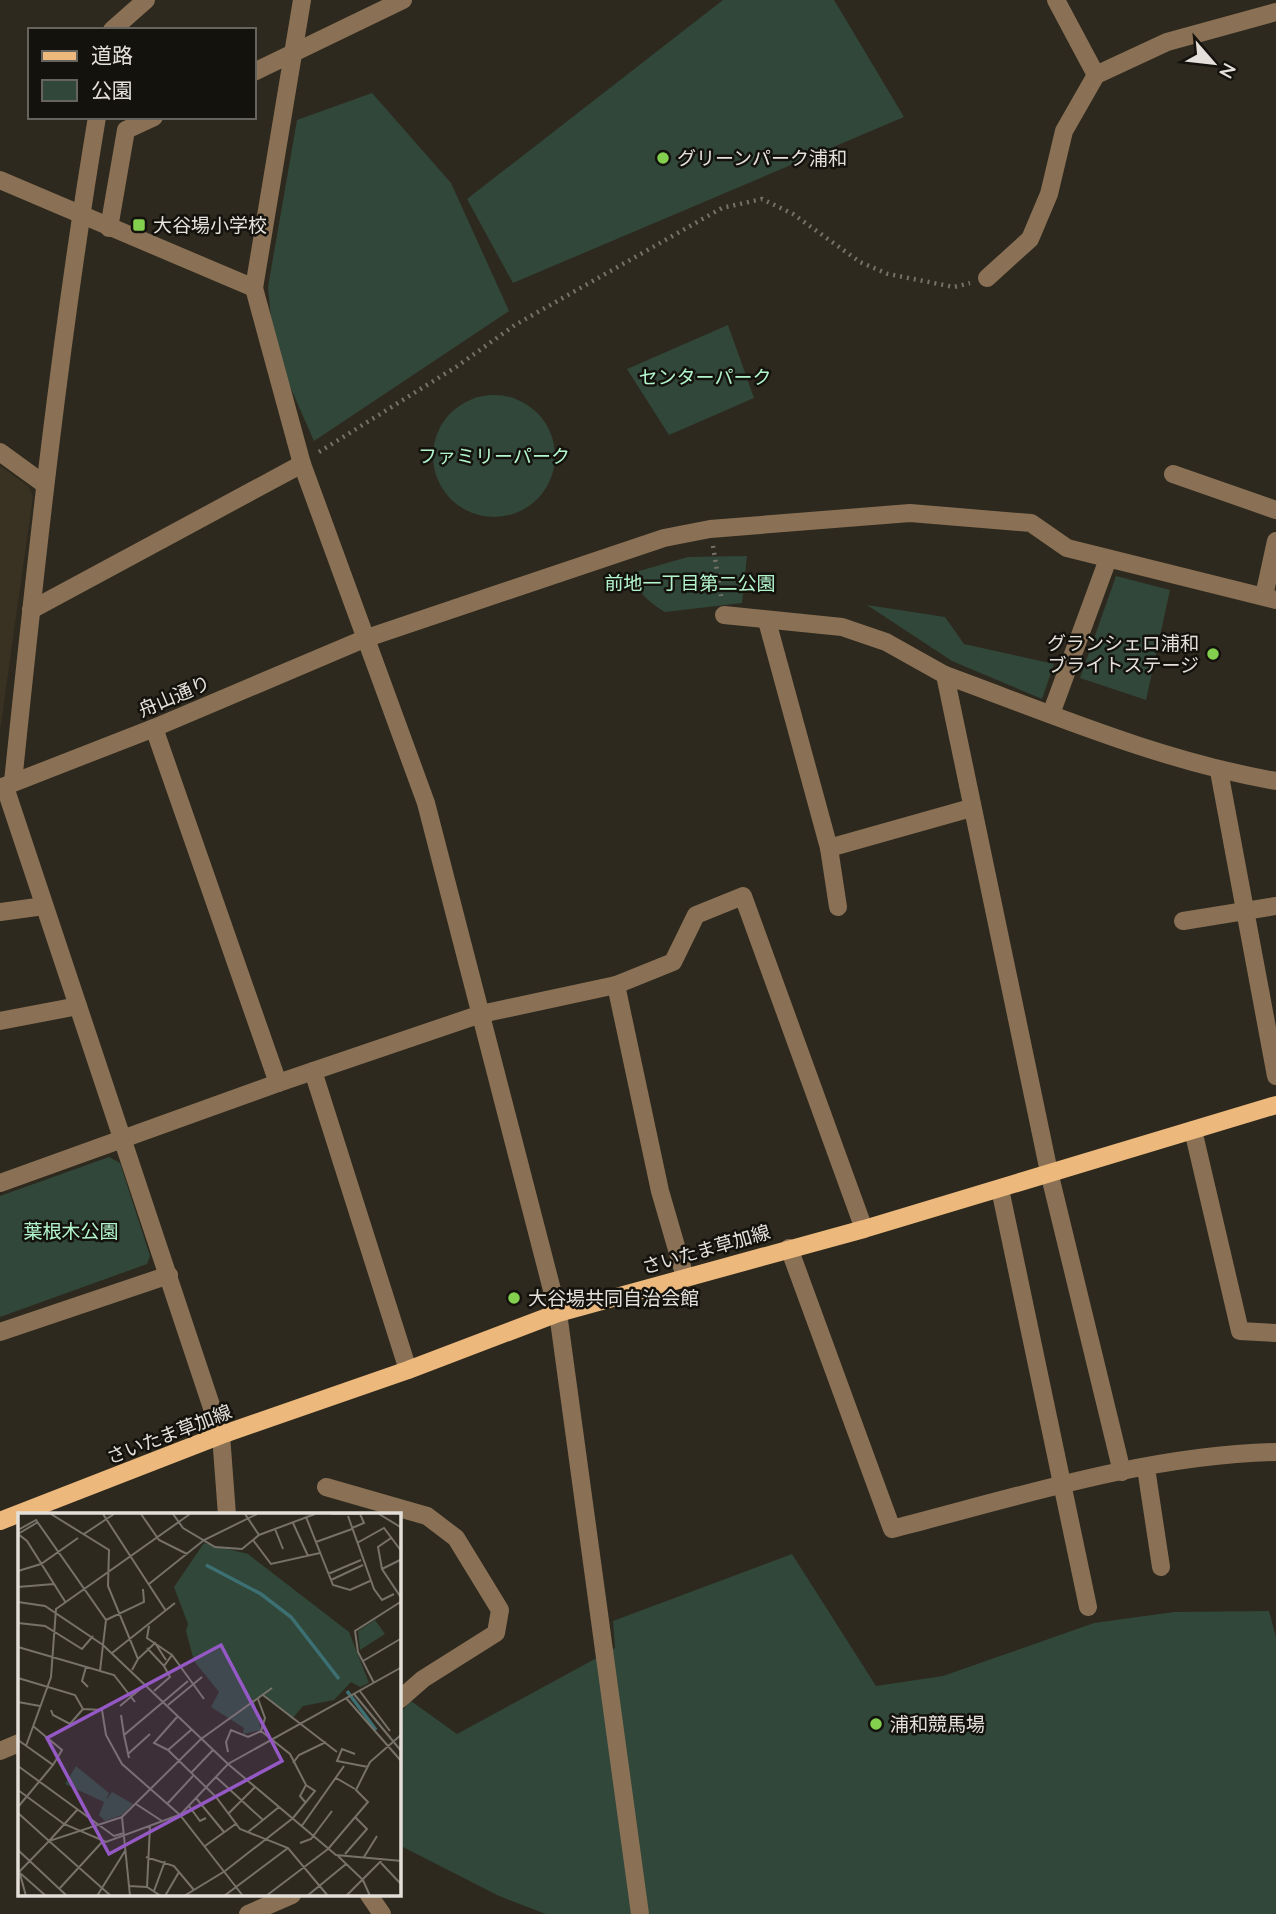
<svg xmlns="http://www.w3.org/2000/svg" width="1276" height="1914" viewBox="0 0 1276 1914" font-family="Quicksand,'Noto Sans JP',sans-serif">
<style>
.built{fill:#393121}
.green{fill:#31473a}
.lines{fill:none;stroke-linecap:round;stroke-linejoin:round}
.path{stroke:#767268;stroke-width:4.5;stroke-dasharray:2 5;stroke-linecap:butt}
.minor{stroke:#8a7155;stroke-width:18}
.major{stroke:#ecb87c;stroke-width:18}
.poi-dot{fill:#83d04e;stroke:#14120d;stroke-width:2.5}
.labels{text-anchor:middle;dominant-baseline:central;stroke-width:5;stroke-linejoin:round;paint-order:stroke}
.poi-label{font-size:19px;fill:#e4e0d9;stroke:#14120d;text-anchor:start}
.park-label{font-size:19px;fill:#b2f5cd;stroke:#14120d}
.street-label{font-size:19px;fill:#e4e0d9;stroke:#14120d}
.inset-river{fill:none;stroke:#3d7073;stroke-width:3.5}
.inset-road{fill:none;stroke:#777269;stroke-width:2}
.view{fill:#9559c6;fill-opacity:0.15;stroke:#9559c6;stroke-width:3.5}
.inset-edge{fill:none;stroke:#e4e0d9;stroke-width:3.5}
</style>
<rect width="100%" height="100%" fill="#2e291e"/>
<polygon class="built" points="0,466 28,486 33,496 0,731"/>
<g class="green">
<polygon points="723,0 834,0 904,117 513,283 467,199"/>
<polygon points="372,93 451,183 509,311 314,441 274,350 268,287 297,120"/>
<polygon points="728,325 754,398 669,435 627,369"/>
<circle cx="494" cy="456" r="61"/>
<path d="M747 556 742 603 665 612C650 603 636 592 632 573L688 557Z"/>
<polygon points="1116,576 1170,590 1146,700 1080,678"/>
<polygon points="867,605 945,617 964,644 1054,664 1042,699 952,661"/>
<polygon points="109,1157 120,1163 150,1256 147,1264 0,1317 0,1196"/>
<polygon points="792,1554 876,1686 943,1676 1094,1623 1174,1612 1269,1611 1276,1637 1276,1914 546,1914 499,1896 403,1847 399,1849 399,1714 411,1701 457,1734 615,1648 613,1621"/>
</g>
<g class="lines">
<g class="path">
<polyline points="319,452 456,367 515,325 722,208 762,199 793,214 860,262 888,274 954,287 970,283"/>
<polyline points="713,546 721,596"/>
</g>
<g class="minor">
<polyline points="1056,0 1096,75"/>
<polyline points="112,30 146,0"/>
<polyline points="254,72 403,0"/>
<polyline points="0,180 254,288 302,464 426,803 558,1313 640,1914"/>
<polyline points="109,228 126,130 154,117"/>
<polyline points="987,278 1030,239 1049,194 1064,131 1096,75 1167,42 1276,12"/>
<polyline points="254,288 302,0"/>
<polyline points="0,452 44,484"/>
<polyline points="1173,474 1276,510"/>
<polyline points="1264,596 1276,541"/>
<polyline points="31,610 302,464"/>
<polyline points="724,615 842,627 886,642 945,675"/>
<polyline points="767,621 829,848 838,907"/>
<polyline points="1051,714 1108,559"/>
<polyline points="154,728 278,1083"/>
<polyline points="1219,771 1276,1076"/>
<path d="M13 782C36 560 60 338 97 117"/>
<polyline points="5,787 221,1435 227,1515"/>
<polyline points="0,788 154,728 364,639 664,538 710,529 910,513 1031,523 1067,548 1276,600"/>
<polyline points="829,848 971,808"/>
<polyline points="0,912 44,906"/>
<polyline points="1183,921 1276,906"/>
<polyline points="616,985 673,962 696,915 743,896 864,1229"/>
<polyline points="0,1021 78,1006"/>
<polyline points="313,1071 408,1370"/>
<polyline points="1193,1130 1240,1331 1276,1333"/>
<polyline points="0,1183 278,1083 481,1014 616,985 660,1191 685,1277"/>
<polyline points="1000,1189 1088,1607"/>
<path d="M789 1248 892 1529C1017 1497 1146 1455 1276 1452"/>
<polyline points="0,1332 169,1275"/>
<polyline points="1146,1468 1161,1567"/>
<path d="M1122 1472 1049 1172 945 675C1054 715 1161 761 1276 781"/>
<polyline points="326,1487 427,1516 456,1538 500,1610 496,1633 423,1679 399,1700"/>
<polyline points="0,1751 19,1743"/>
<polyline points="369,1895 382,1914"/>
<polyline points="248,1914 292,1895"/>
</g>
<polyline class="major" points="0,1521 221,1435 408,1370 558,1313 864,1229 1276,1105"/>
</g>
<g class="poi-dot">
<circle cx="663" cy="158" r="7"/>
<rect x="132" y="218" width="14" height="14" rx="3.5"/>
<circle cx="1213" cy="654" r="7"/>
<circle cx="514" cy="1298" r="7"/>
<circle cx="876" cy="1724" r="7"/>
</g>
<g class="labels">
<g class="poi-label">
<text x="677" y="158">グリーンパーク浦和</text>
<text x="153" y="225">大谷場小学校</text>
<text x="1199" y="643" text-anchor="end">グランシェロ浦和<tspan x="1199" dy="22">ブライトステージ</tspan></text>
<text x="528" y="1298">大谷場共同自治会館</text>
<text x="890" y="1724">浦和競馬場</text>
</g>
<g class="park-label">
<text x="705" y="377">センターパーク</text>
<text x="494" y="456">ファミリーパーク</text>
<text x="690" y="583">前地一丁目第二公園</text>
<text x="71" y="1231">葉根木公園</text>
</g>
<g class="street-label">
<text transform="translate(174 696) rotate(-23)">舟山通り</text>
<text transform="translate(706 1249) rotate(-16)">さいたま草加線</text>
<text transform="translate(169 1434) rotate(-21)">さいたま草加線</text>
</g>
</g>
<g transform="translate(18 1513)">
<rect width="383" height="383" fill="#2e291e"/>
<path d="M186 30 230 41 331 119 351 170 342 174 333 169 316 187 285 193 274 206 246 181 236 186 243 217 225 221 226 215 193 194 201 179 176 148 168 118 170 111 156 74ZM357 107 367 121 342 137 340 118ZM58 253 91 280 88 287 94 279 115 291 104 302 87 308 81 302 86 289 47 271Z" fill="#31473a"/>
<path class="inset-river" d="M188 52 243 81 273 104 321 166M329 178 358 217"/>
<path class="inset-road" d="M33 1 91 37 90 73 120 146 114 157M85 1 148 98M123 1 141 27 169 41M155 1 165 15 197 34 224 36 241 22 297 1M227 1 241 22M313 1H341M361 1 384 15M330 3 356 76 364 87 376 81M288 4 315 72 332 77 352 68M275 10 290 43M334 15 346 10 342 1M257 16 265 36M0 17 18 7 88 107 85 132 210 251 318 342 384 348M0 21 9 28 48 90M0 21 20 9M66 21 96 1M373 25 360 34 364 56 384 86M235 27 253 51 302 40M298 29 334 16M339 30 366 15 384 39M364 56 384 46M0 58 23 51 60 25M310 61 343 47M313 67 345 52M131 71 186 27 239 1M0 74 36 71M0 89 27 93 85 132 82 158 0 134M88 107 126 89 125 76M0 110 27 113 64 136 75 123M131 113 129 125 154 142M129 135 146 153M94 140 157 90M120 146 137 130 148 147M345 148 384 125M68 154 64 168 70 174M82 158 96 162 117 189M0 165 57 182 65 196 84 197M356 170 340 139 337 118 384 88M341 177 372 218M136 178 152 164 146 153 154 142 186 186M336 181 384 239M245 182 319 239M328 185 384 249M0 189 22 193M150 192 184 164M102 193 127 172M33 197 35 202 52 211 65 196M84 197 88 222 104 251 162 302 225 383M103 202 106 222 170 168M15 213 44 237 35 252M173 217 150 237 198 284 222 316 270 335 310 383M106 222 111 245M0 227 35 252 0 294M8 233 33 164 38 96 172 1M150 237 136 230 160 203M210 239 208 229 213 217 230 224 243 218 247 205 240 186M110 241 132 221M337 241 324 236 319 248 350 254M275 250 281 242 308 229M0 253 96 323 106 320M173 260 195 237M198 264 245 307M318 265 337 276M288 272 282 283 288 290M0 277 46 311 88 329 161 302M178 285 206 319M118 291 144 308M149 291 175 263M171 293 182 308 188 305M60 296 31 328 93 383M0 300 31 328M211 300 237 274M162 302 210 251 384 154M283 314 326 253M230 319 261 294M282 330 293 326 314 298M187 333 219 310M310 336 350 289 338 277 352 249 384 221M0 337 49 383M327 341 349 316 337 304M320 343 345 367 352 383M128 344 156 353 176 377M346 344 359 323M363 350 382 370M1 359 31 328 104 304M2 360 28 383M2 361 8 383M111 373 129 374 143 383M129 374 132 313M42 375 85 328M136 378 147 348M79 383 107 338M112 383 104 304 183 226 254 175M147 383 161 359M166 383 207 358 275 305 297 278 288 272 272 241 243 218M206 383 270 335M248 383 310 336M289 383 328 351M328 383 365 346"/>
<path class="view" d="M203 132 264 248 91 341 29 225Z"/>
<rect width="383" height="383" class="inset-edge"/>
</g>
<rect x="28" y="28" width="228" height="91" fill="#14120d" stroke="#67645f" stroke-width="2"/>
<rect x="42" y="51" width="35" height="10" fill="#ecb87c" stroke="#67645f" stroke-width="2"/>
<text x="91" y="63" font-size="21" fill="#e4e0d9">道路</text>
<rect x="42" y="80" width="35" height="21" fill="#31473a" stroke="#67645f" stroke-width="2"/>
<text x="91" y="98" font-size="21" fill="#e4e0d9">公園</text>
<g transform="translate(1213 63) rotate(118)" stroke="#14120d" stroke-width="5" paint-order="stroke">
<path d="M0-5L12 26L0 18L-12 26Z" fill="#e4e0d9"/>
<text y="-10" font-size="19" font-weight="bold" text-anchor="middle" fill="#e4e0d9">N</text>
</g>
</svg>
